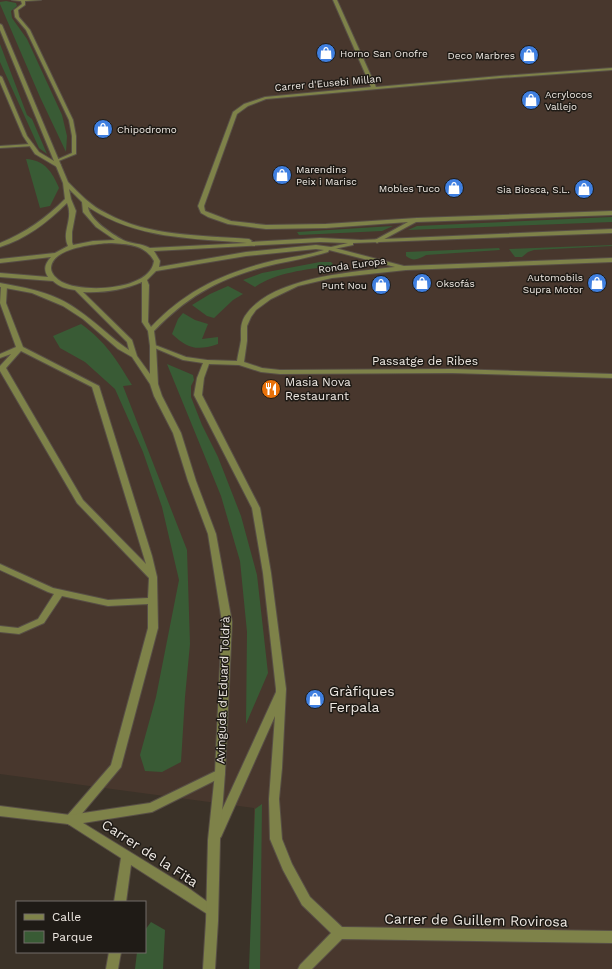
<svg xmlns="http://www.w3.org/2000/svg" width="612" height="969" viewBox="0 0 612 969" font-family="'Work Sans',sans-serif">
<style>
.industrial{fill:#48372d}
.green{fill:#395b35}
.lines{fill:none;stroke-linecap:round;stroke-linejoin:round}
.service-casing{stroke:#584f46;stroke-width:2}
.minor-casing{stroke:#584f46;stroke-width:2}
.tertiary-casing{stroke:#584f46;stroke-width:2}
.service{fill:#7e8249;fill-rule:evenodd}
.minor{fill:#7e8249;fill-rule:evenodd}
.tertiary{fill:#7e8249;fill-rule:evenodd}
.labels{text-anchor:middle;dominant-baseline:central;stroke-width:3;stroke-linejoin:round;paint-order:stroke}
.far-poi-label{font-size:10px;fill:#eee8e2;stroke:#1f1b16;text-anchor:start}
.far-street-label{font-size:10px;fill:#eee8e2;stroke:#1f1b16}
.street-label{font-size:12px;fill:#eee8e2;stroke:#1f1b16}
.poi-label{font-size:12px;fill:#eee8e2;stroke:#1f1b16;text-anchor:start}
.near-poi-label{font-size:14px;fill:#eee8e2;stroke:#1f1b16;text-anchor:start}
.near-street-label{font-size:14px;fill:#eee8e2;stroke:#1f1b16}
</style>
<rect width="100%" height="100%" fill="#3b3228"/>
<polygon class="industrial" points="0,0 612,0 612,969 251,969 254,808 0,774"/>
<g class="green">
<polygon points="6,1 16,3 17,6 11,11 12,18 27,39 62,115 67,136 66,152 40,97 0,4 0,2"/>
<polygon points="0,44 27,115 32,119 47,154 39,148 0,62"/>
<path d="M26 159C45 160 52 172 59 188L50 206 40 208Z"/>
<polygon points="612,217 612,222 408,230 417,226"/>
<polygon points="393,226 382,231 299,235 297,232"/>
<polygon points="612,245 612,246 534,250 528,252 522,257 515,257 509,249"/>
<path d="M499 248 500 250 426 255C419 259 413 262 406 256V252Z"/>
<path d="M320 262H331L333 264 331 266C305 270 277 272 255 287L243 280 262 273Z"/>
<polygon points="228,286 243,294 233,300 214,318 207,316 192,305 210,294"/>
<path d="M183 313 195 320 208 324 202 339 218 337V344C197 351 188 349 172 334L178 319Z"/>
<path d="M81 324C106 342 116 359 132 385L123 386 187 550 190 644 185 697 181 762 162 772 145 771 140 755 156 697 179 580 162 507 143 452 115 389 85 362 60 348 53 336Z"/>
<polygon points="167,364 193,375 194,380 191,386 191,397 202,425 218,457 241,516 257,575 268,673 246,724 247,632 240,561 221,496"/>
<polygon points="262,804 260,969 249,969 255,809"/>
<polygon points="151,922 165,930 163,969 135,969 137,952 145,952 145,930"/>
</g>
<g class="lines">
<defs>
<g id="service">
<polygon points="31,144 33,144 33,146 0,148 0,146"/>
<path d="M4 284 7 286 6 303 23 347 99 386 152 556 157 577 158 628 121 767 74 823 70 825 66 823 64 820 66 817 111 765 148 628V604L108 606 62 596 44 623 19 634 0 632V626L18 628 38 619 54 594 48 592 0 570V564L53 588 108 600 148 598 149 578 77 503 0 371V366L11 354 0 358V354L16 347 0 303 1 286ZM21 351 92 387 146 564 83 500 6 368Z"/>
</g>
<g id="minor">
<polygon points="12,0 41,0 25,1 25,5 18,10 19,17 30,30 73,120 76,136 76,154 56,162 61,165 61,167 57,167 35,154 23,136 0,82 0,76 2,77 27,136 39,152 54,161 72,153 72,136 69,120 26,30 15,17 14,10 22,4 21,1"/>
<polygon points="333,0 337,0 376,87 500,76 612,68 612,70 500,78 266,99 248,106 237,114 204,206 205,211 231,221 266,225 326,224 417,218 612,211 612,215 416,222 377,243 374,241 375,240 408,222 326,228 266,229 228,224 208,217 201,213 198,206 233,112 244,104 265,97 371,87"/>
<path d="M331 247 404 266 612 258V262L406 270 332 278 298 286 271 299 256 310 251 317 247 326V341L244 362 262 368 280 370 452 369 612 374V378L452 373 280 374 261 372 239 365 209 364 204 378 202 395 260 508 271 573 286 689 282 768 279 799 282 839 292 864 310 897 342 927 612 931V943L342 939 312 969H298L300 965 331 933 302 905 283 870 270 839 269 799 275 716 221 837 217 839 213 837 211 834 276 692V689L263 573 252 508 194 395 197 378 203 363 183 360 150 346 151 345H155L186 357 207 360 237 361C238 354 240 347 241 340 241 331 240 324 245 316 270 277 353 272 395 267L329 250V248Z"/>
<polygon points="220,769 224,770 225,773 224,776 152,812 83,823 187,887 216,908 218,912 216,916 212,917 131,865 126,902 114,902 121,858 68,824 0,816 0,806 70,815 150,803"/>
<polygon points="109,952 121,952 118,969 106,969"/>
</g>
<path id="tertiary" d="M0 24 2 25 68 182C80 194 91 206 106 213 149 237 201 235 249 239L252 241 251 242 320 238 361 240 612 229V233L353 243V245L329 250 328 252 321 254C306 258 291 261 276 264 225 276 190 293 154 331L156 346 158 384 162 396 181 433 196 481 216 534 232 622 225 773 220 840 218 921 215 969H203L206 921 208 840 215 773 222 622 208 534 188 481 173 433 154 396 150 384 132 357 118 349 83 319 63 306 32 293 0 287V283C28 288 55 293 78 310 96 322 111 338 129 350L127 342 75 290C67 289 59 287 53 281L0 277V273L48 277C43 269 45 264 51 257L0 263V259L55 253 68 246C61 232 74 219 67 203 48 222 26 239 0 247V243C25 233 46 218 65 199L63 183 0 30ZM69 189 82 202 83 212 96 227 115 240 93 241 73 245 72 242V232L76 211 71 199ZM88 207C136 239 191 238 247 243L150 248C141 243 131 244 123 240 112 234 90 220 88 207ZM320 242 348 243 331 247 316 245 246 252 159 267 160 261 154 251ZM109 243C126 244 145 244 154 261 150 291 82 293 62 282 57 279 51 274 51 268 52 248 94 244 109 243ZM316 249 324 250C308 255 292 257 276 260 226 272 187 289 151 327L148 322 149 285 147 280 156 271 246 256ZM142 282V322L148 331 150 346V374L137 356 132 340 83 292C103 293 124 290 142 282Z"/>
</defs>
<use href="#service" class="service-casing"/>
<use href="#minor" class="minor-casing"/>
<use href="#tertiary" class="tertiary-casing"/>
<use href="#service" class="service"/>
<use href="#minor" class="minor"/>
<use href="#tertiary" class="tertiary"/>
</g>
<defs>
<symbol id="shop-disc" viewBox="-11 -11 22 22"><circle r="9.5" fill="#3f7fe0" stroke="#1f1b16"/><path d="M-5-2.5h2.3a2.7 3.5 0 0 1 5.4 0H5L5.5 6h-11ZM-1.5-2.5h3a1.5 2.3 0 0 0-3 0Z" fill="#fff"/></symbol>
<symbol id="restaurant-disc" viewBox="-11 -11 22 22"><circle r="9.5" fill="#e8710a" stroke="#1f1b16"/><path d="M-5-6h1v4h1v-4h1v4h1v-4h1v5L-1.5 .5V6h-2V.5L-5-1ZM5-6V6H3V1.5H1.5Q1.5-4 5-6Z" fill="#fff"/></symbol>
</defs>
<g fill-rule="evenodd">
<use href="#shop-disc" x="315" y="42" width="22" height="22"/>
<use href="#shop-disc" x="518" y="44" width="22" height="22"/>
<use href="#shop-disc" x="520" y="89" width="22" height="22"/>
<use href="#shop-disc" x="92" y="118" width="22" height="22"/>
<use href="#shop-disc" x="271" y="164" width="22" height="22"/>
<use href="#shop-disc" x="443" y="177" width="22" height="22"/>
<use href="#shop-disc" x="573" y="178" width="22" height="22"/>
<use href="#shop-disc" x="411" y="272" width="22" height="22"/>
<use href="#shop-disc" x="586" y="272" width="22" height="22"/>
<use href="#shop-disc" x="370" y="274" width="22" height="22"/>
<use href="#restaurant-disc" x="260" y="378" width="22" height="22"/>
<use href="#shop-disc" x="304" y="688" width="22" height="22"/>
</g>
<g class="labels">
<g class="far-poi-label">
<text x="340" y="53">Horno San Onofre</text>
<text x="515" y="55" text-anchor="end">Deco Marbres</text>
<text x="545" y="94">Acrylocos<tspan x="545" dy="12">Vallejo</tspan></text>
<text x="117" y="129">Chipodromo</text>
<text x="296" y="169">Marendins<tspan x="296" dy="12">Peix i Marisc</tspan></text>
<text x="440" y="188" text-anchor="end">Mobles Tuco</text>
<text x="570" y="189" text-anchor="end">Sia Biosca, S.L.</text>
<text x="583" y="277" text-anchor="end">Automobils<tspan x="583" dy="12">Supra Motor</tspan></text>
<text x="436" y="283">Oksofás</text>
<text x="367" y="285" text-anchor="end">Punt Nou</text>
</g>
<g class="far-street-label">
<text transform="translate(328 83) rotate(-5)">Carrer d'Eusebi Millan</text>
<text transform="translate(352 265) rotate(-8)">Ronda Europa</text>
</g>
<g class="street-label">
<text x="425" y="361">Passatge de Ribes</text>
<text transform="translate(223 690) rotate(-88)">Avinguda d'Eduard Toldrà</text>
</g>
<g class="poi-label">
<text x="285" y="382">Masia Nova<tspan x="285" dy="14">Restaurant</tspan></text>
</g>
<g class="near-poi-label">
<text x="329" y="691">Gràfiques<tspan x="329" dy="16">Ferpala</tspan></text>
</g>
<g class="near-street-label">
<text transform="translate(150 853) rotate(33)">Carrer de la Fita</text>
<text transform="translate(476 920) rotate(1)">Carrer de Guillem Rovirosa</text>
</g>
</g>
<rect x="16" y="901" width="130" height="52" fill="#1f1b16" stroke="#726d68"/>
<rect x="24" y="914" width="20" height="6" fill="#7e8249" stroke="#726d68"/>
<text x="52" y="921" font-size="12" fill="#eee8e2">Calle</text>
<rect x="24" y="931" width="20" height="12" fill="#395b35" stroke="#726d68"/>
<text x="52" y="941" font-size="12" fill="#eee8e2">Parque</text>
</svg>
